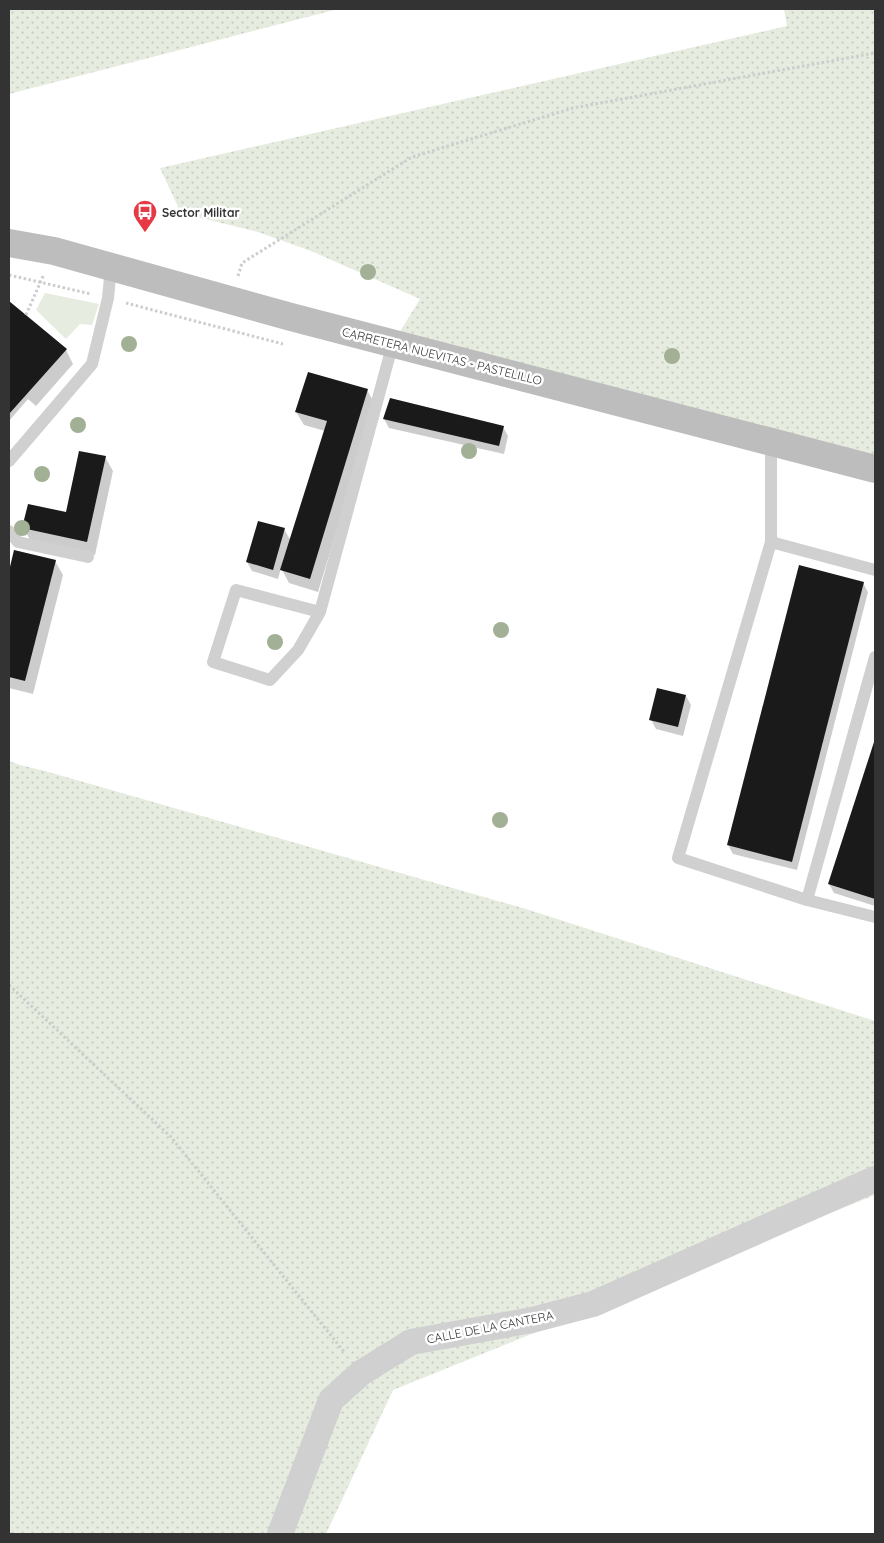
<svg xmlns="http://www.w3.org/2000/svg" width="884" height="1543" viewBox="0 0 884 1543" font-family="Quicksand,sans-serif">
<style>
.grass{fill:url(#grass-dots)}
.green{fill:#e6ecdf}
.shadow{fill:#0003}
.building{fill:#1a1a1a}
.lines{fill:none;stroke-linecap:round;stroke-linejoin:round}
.path{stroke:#cdcdcd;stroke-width:3;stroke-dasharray:2.5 2.5;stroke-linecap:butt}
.lane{stroke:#d0d0d0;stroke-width:12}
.street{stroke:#d0d0d0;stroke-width:26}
.secondary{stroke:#bdbdbd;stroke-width:28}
.tree{fill:#a2b095}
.labels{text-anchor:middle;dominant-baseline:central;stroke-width:5;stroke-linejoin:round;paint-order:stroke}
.poi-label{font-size:12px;font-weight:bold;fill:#333;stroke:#fff;text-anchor:start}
.street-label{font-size:12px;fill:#333;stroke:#fff}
</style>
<defs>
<pattern id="grass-dots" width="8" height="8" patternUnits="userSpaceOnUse" patternTransform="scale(1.25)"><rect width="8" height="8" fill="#e6ecdf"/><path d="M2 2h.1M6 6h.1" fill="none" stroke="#c6cbc0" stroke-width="1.8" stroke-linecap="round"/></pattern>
</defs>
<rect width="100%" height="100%" fill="#fff"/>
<g class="grass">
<polygon points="9,9 338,9 9,94"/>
<polygon points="784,9 875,9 875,469 393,343 420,299 311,251 258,232 181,213 160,168 787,26"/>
<polygon points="9,761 20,765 45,771 526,909 875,1021 875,1195 393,1390 326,1534 9,1534"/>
</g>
<polygon class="green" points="45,293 99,304 92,325 80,324 66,339 36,310"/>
<g class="shadow">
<polygon points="9,303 66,350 73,364 36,406 28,399 9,421"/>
<polygon points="367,390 375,404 318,592 289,583 281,568 278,579 252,571 247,562 284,529 291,541 325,431 304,425 296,412"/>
<polygon points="384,419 503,427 508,436 504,454 389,428"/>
<polygon points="105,457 113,471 95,555 31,542 24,528 67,514"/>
<polygon points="15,552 55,561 63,575 33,694 9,688 9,576"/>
<polygon points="863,583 868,592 797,870 733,854 728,845"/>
<polygon points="686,696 691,705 683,736 656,729 651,720"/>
<polygon points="875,742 875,906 834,893 829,884"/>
</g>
<g class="building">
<polygon points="9,301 67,349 9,414"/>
<polygon points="308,372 368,389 310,579 280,570 327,421 295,412"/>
<polygon points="390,398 504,426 499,446 383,419"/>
<polygon points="79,451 106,456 87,542 22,528 28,504 66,512"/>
<polygon points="258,521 285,528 273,570 246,562"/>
<polygon points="14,550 56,560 25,681 9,677 9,571"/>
<polygon points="799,565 864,582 792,862 727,845"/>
<polygon points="657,688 686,695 678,727 649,720"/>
<polygon points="875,739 875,899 828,884"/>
</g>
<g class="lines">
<g class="path">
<polyline points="9,275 91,294"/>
<polyline points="238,276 242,263 412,157 573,108 875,53"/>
<polyline points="126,303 283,344"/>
<polyline points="26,315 44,274"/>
<polyline points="9,985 171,1137 345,1353"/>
</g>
<g class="lane">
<polyline points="771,442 771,542 678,858 807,900 875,917"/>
<polyline points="9,461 92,364 108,298 111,267"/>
<polyline points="9,531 18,542 88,557"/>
<polyline points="771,542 875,570"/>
<polyline points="320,612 236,590 213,662 270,680 298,650 320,612 393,343"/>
<polyline points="807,900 875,657"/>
</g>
<polyline class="street" points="280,1534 331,1400 361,1373 411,1342 532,1320 593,1304 875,1179"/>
<polyline class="secondary" points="9,243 54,251 291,317 875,469"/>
</g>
<g class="tree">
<circle cx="368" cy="272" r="8"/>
<circle cx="129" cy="344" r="8"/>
<circle cx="672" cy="356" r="8"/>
<circle cx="78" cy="425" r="8"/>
<circle cx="469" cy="451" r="8"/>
<circle cx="42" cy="474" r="8"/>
<circle cx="22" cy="528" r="8"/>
<circle cx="501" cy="630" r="8"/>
<circle cx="275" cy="642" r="8"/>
<circle cx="500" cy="820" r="8"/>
</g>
<defs>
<symbol id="bus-pin" viewBox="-11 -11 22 30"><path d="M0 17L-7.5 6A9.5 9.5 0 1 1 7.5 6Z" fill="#e63946" stroke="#fff"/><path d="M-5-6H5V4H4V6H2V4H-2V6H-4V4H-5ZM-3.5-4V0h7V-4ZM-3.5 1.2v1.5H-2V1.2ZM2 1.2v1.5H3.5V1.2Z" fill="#fff"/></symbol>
</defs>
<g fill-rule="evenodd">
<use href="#bus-pin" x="131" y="198" width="28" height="38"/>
</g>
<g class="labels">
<g class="poi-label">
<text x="162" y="212">Sector Militar</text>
</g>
<g class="street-label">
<text transform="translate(442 356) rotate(14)">CARRETERA NUEVITAS - PASTELILLO</text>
<text transform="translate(490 1327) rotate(-11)">CALLE DE LA CANTERA</text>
</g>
</g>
<rect width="884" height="1543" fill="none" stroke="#333333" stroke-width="20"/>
</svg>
